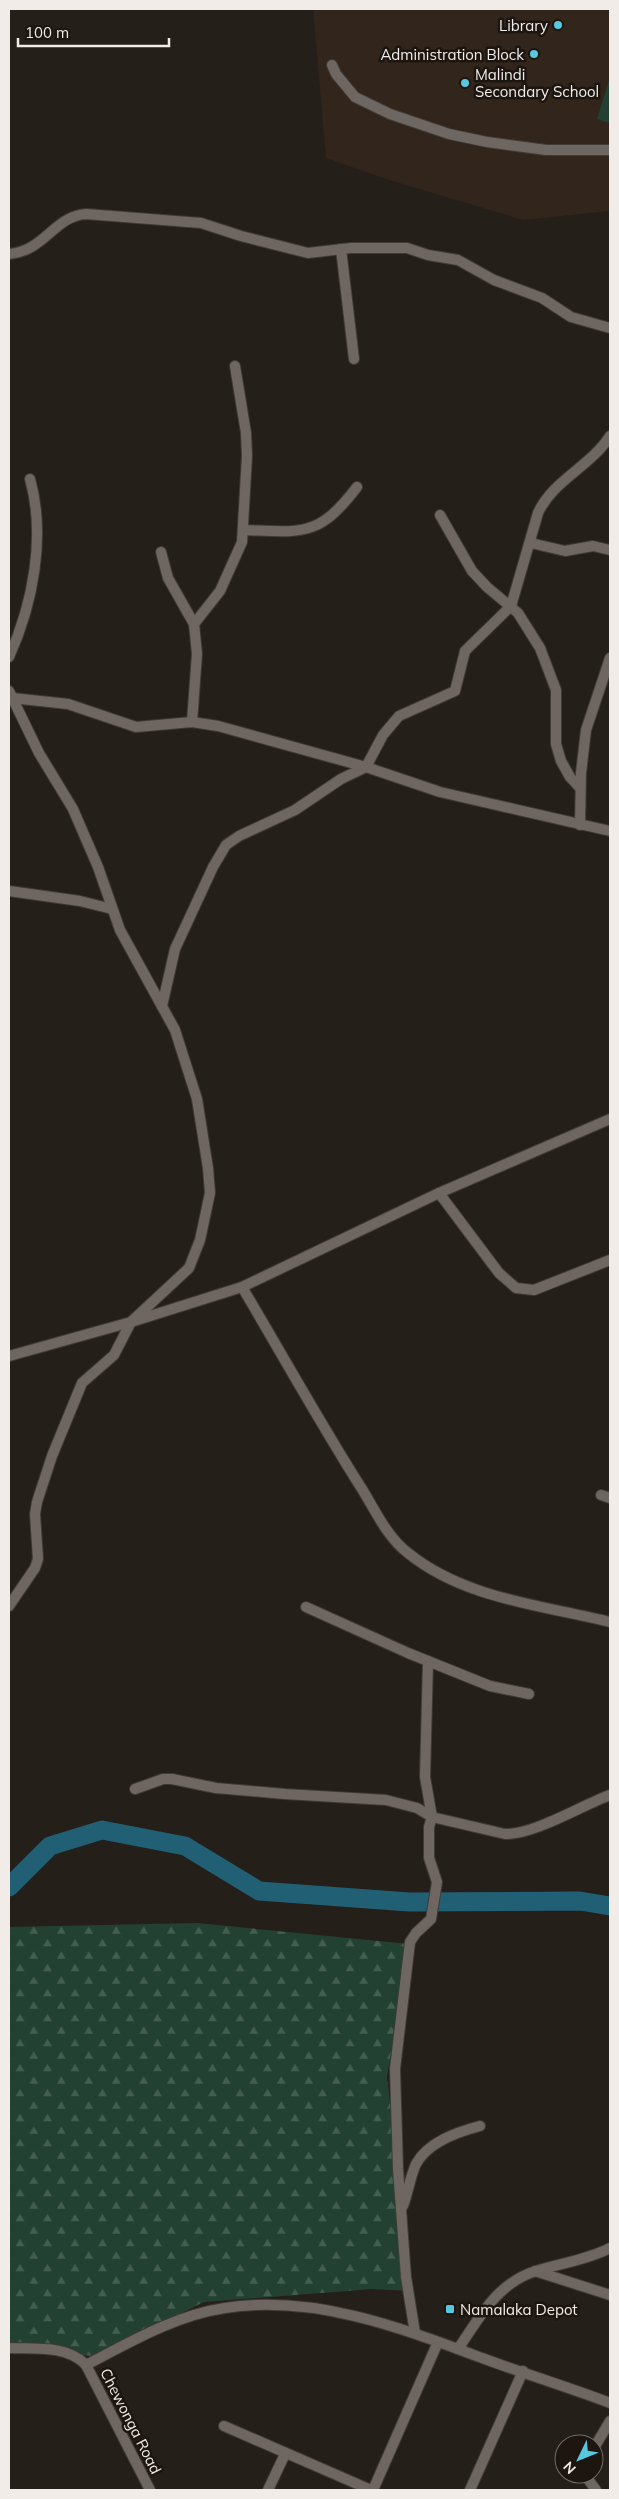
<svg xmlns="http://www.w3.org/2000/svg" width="619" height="2499" viewBox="0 0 619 2499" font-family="Mulish,sans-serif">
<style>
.built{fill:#31251c}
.forest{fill:url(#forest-firs)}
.pitch{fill:#224133}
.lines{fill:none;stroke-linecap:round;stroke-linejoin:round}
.river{stroke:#215f75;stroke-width:19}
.minor-casing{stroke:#403b37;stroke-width:12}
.minor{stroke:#6e6660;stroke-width:10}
.poi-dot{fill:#56c9e0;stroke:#1c1510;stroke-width:2}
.labels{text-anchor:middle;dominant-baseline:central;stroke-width:5;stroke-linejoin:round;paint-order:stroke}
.poi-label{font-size:15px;fill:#f1ece8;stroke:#1c1510;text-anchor:end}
.street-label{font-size:15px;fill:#f1ece8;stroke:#1c1510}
</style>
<defs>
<pattern id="forest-firs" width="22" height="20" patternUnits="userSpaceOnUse" patternTransform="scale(1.25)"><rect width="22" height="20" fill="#224133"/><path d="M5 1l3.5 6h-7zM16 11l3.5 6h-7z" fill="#435d51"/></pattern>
</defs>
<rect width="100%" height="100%" fill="#251f19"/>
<polygon class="built" points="313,9 610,9 610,211 523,220 389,180 326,158"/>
<polygon class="forest" points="197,1923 409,1944 387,2077 412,2291 372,2289 204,2302 92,2356 9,2347 9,1927"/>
<polygon class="pitch" points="610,77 610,123 597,119"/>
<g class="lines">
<polyline class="river" points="9,1887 50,1846 102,1830 185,1846 259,1891 409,1902 580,1901 610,1906"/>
<defs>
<g id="minor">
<polyline points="332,65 336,74 355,97 390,114 449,134 487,142 546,150 610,150"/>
<polyline points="341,249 354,359"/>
<path d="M9 254C45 251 54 216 86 214L201 223 241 236 308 253 351 248H407L428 255 458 260 494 280 542 298 571 317 610 328"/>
<polyline points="440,515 472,571 487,587 518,613 540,648 556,690 556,744 561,761 570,777 580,788"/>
<path d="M243 530C302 532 318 538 357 487"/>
<polyline points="531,543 565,551 593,546 610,550"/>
<polyline points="161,552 168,578 194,624 197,654 192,722"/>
<polyline points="194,624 220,591 242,542 247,456 246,433 235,366"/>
<path d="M9 657C33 604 46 536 30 479"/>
<polyline points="9,691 39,753 73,809 98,867 120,930 175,1030 197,1099 208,1168 210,1193 200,1240 189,1268 131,1322 114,1355 82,1383 52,1456 37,1502 35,1514 38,1559 35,1568 9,1606"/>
<polyline points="9,700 12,698 68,704 136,727 192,722 218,726 366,767 440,792 610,831"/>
<polyline points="580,825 581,773 586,730 610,658"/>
<polyline points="9,891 80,901 112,909"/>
<path d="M162 1006 175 949 213 867 226 845 239 836 295 810 341 779 366 767 383 735 399 716 455 691 465 651 511 606 538 513C553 480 591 466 610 436"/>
<polyline points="439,1193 499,1273 516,1288 534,1290 610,1260"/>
<path d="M242 1287C282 1354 320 1423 362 1489 375 1510 387 1537 408 1553 465 1599 542 1605 610 1622"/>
<polyline points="9,1356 131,1322 242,1287 439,1193 610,1119"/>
<polyline points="601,1495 610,1498"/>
<polyline points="306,1607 408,1653 490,1686 529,1694"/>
<path d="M135 1789 163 1779H172L216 1788 285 1794 386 1800 417 1808 432 1817 505 1834C536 1834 580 1806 610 1795"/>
<path d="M403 2206C408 2193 410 2177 416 2164 428 2142 457 2132 480 2126"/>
<polyline points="535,2271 610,2295"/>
<polyline points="415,2333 406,2277 398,2169 395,2069 410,1942 416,1933 431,1919 437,1882 429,1858 429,1827 432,1817 425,1777 428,1661"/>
<path d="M9 2348C35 2349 67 2345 86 2365L150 2490"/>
<path d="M458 2349C480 2317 497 2283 536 2271 561 2263 587 2260 610 2248"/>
<path d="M86 2365C130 2342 176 2315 225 2308 313 2294 402 2328 482 2358 525 2374 568 2387 610 2403"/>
<polyline points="224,2426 371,2490"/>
<polyline points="594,2448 610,2421"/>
<polyline points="584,2474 596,2490"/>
<polyline points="268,2490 285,2454"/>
<polyline points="373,2490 438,2342"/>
<polyline points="470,2490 523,2371"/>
</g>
</defs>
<use href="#minor" class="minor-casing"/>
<use href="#minor" class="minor"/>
</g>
<g class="poi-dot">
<circle cx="558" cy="25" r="5"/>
<circle cx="534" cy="54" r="5"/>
<circle cx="465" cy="83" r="5"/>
<rect x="445" y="2304" width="10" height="10" rx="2.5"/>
</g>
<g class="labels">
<g class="poi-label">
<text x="548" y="25">Library</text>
<text x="524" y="54">Administration Block</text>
<text x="475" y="74" text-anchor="start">Malindi<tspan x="475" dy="17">Secondary School</tspan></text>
<text x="460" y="2309" text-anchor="start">Namalaka Depot</text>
</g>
<g class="street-label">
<text transform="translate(131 2421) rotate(63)">Chewonga Road</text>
</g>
</g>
<rect width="619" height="2499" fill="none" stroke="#f1ece8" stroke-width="20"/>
<g transform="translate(579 2459) rotate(227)"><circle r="24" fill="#1c1510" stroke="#716b66"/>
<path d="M0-4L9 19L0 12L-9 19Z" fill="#56c9e0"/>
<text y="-8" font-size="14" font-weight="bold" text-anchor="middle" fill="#f1ece8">N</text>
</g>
<path d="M18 38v8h151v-8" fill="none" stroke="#f1ece8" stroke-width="2.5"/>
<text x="25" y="38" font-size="15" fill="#f1ece8" stroke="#1c1510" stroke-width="4" paint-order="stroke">100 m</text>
</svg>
